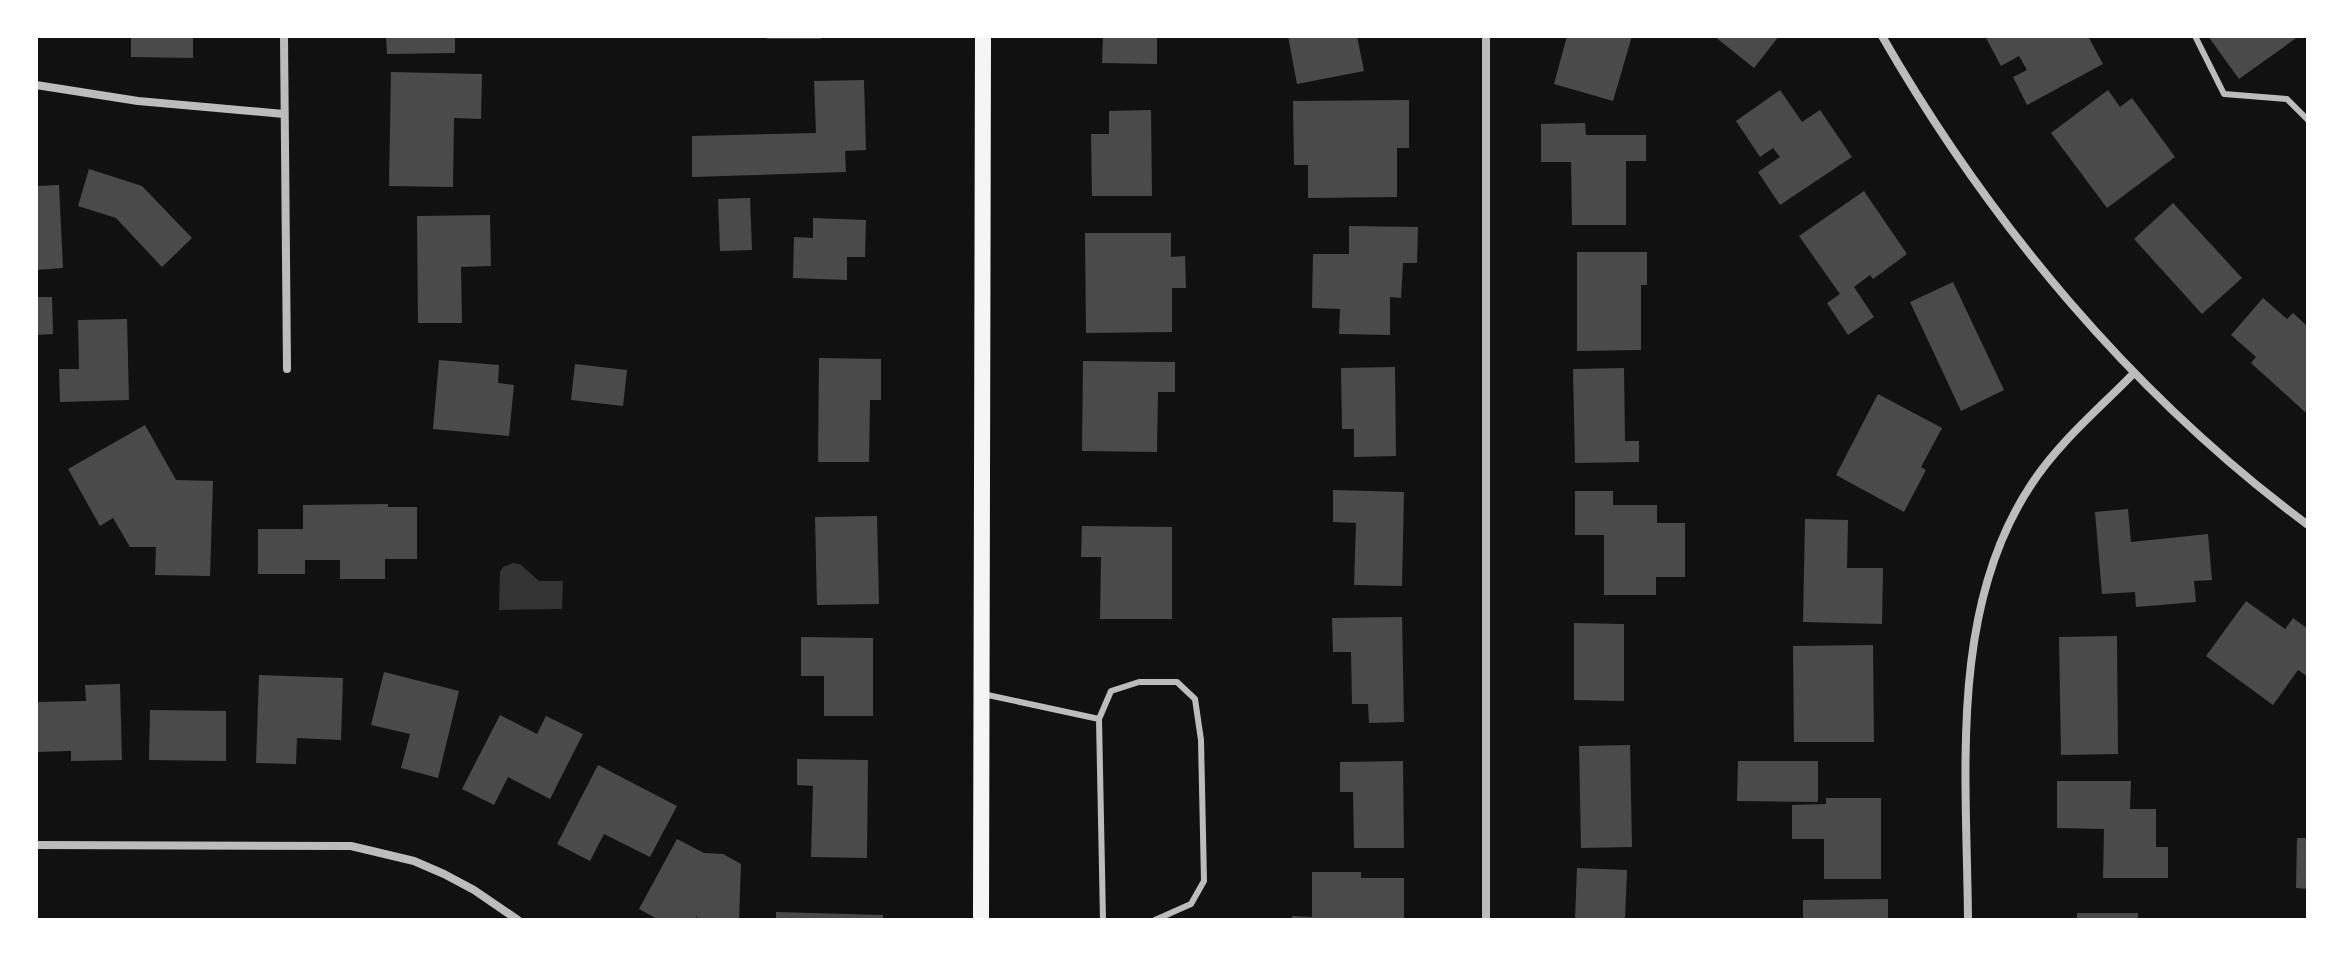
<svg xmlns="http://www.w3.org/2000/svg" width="2344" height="956" viewBox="0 0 2344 956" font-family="'Source Serif 4',serif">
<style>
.water{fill:#333}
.building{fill:#4a4a4a}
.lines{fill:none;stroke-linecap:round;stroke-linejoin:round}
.service{stroke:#bcbcbc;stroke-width:6}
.minor{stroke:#bcbcbc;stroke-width:8}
.secondary{stroke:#f5f5f5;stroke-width:16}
</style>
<rect width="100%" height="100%" fill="#111"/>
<polygon class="water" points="513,563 520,564 539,581 563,581 562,609 499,610 500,572 503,567"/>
<g class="building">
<polygon points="131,36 193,36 193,58 131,57"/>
<polygon points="386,36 455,36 455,53 387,54"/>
<rect x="767" y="36" width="54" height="3"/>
<polygon points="1103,36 1157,36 1157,64 1102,63"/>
<polygon points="1288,36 1357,36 1364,71 1297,84"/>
<polygon points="1567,36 1632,36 1613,101 1554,84"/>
<polygon points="1714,36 1779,36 1754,68"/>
<polygon points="1985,36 2088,36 2103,64 2027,105 2013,77 2027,70 2019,56 2001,66"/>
<polygon points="2208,36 2299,36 2239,79"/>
<polygon points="391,72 482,74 481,119 454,118 453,187 389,186"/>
<polygon points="864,80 866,150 845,151 846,172 692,177 692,136 816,133 814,81"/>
<polygon points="1780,90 1802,122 1820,110 1852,157 1780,205 1758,172 1780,157 1773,148 1760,157 1736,121"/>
<polygon points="2108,90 2120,107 2132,98 2175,157 2107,208 2051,133"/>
<polygon points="1409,100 1409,148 1397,148 1397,197 1308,198 1308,165 1294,165 1293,101"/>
<polygon points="1151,110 1152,196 1092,196 1091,134 1109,134 1109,111"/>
<polygon points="1585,123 1586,135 1646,135 1646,161 1626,161 1626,225 1572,225 1571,162 1541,162 1541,124"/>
<polygon points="89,169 142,186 192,238 162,267 116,218 78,206"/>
<polygon points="59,185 63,268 36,270 36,186"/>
<polygon points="1864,191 1907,254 1873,279 1870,275 1854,287 1874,317 1848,335 1827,303 1840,294 1799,236"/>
<polygon points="750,198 752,250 720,251 718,199"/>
<polygon points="2173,203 2242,278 2202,314 2134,239"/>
<polygon points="490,215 491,266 461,267 462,323 418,323 417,216"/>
<polygon points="813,218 866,220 865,257 847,257 847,280 793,278 794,237 813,238"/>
<polygon points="1349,226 1418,227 1417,263 1403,263 1401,298 1390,297 1390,335 1339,334 1340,309 1312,308 1313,254 1349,254"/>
<polygon points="1085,233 1171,233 1171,257 1185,256 1186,288 1172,288 1172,332 1086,333"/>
<polygon points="1577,252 1647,252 1647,285 1641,285 1641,350 1577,351"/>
<polygon points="1953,282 2004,390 1961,411 1910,302"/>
<polygon points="36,297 52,297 53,334 36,335"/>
<polygon points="2263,298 2287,319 2293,313 2308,327 2308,408 2305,412 2251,363 2256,357 2231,335"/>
<polygon points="127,319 129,400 60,402 59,369 79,369 78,320"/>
<polygon points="819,358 881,359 881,400 870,400 869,462 818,462"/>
<polygon points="439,360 499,365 498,383 514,385 509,436 433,429"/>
<polygon points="1083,361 1175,362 1175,392 1158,392 1157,452 1082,451"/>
<polygon points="575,364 627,370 623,406 571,400"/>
<polygon points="1395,367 1396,456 1354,457 1354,429 1342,429 1341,368"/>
<polygon points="1624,368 1625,441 1639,441 1639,462 1575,463 1573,369"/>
<polygon points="1878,394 1942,428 1921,467 1926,470 1904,512 1836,475"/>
<polygon points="145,425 176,480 213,481 210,576 155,575 156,547 130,547 113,518 100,526 68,469"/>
<polygon points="1333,490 1404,492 1402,586 1354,585 1356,523 1333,522"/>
<polygon points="1575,491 1613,491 1613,505 1657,505 1657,523 1685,523 1685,577 1656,577 1656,595 1604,595 1604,535 1575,535"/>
<polygon points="388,504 388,507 417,507 417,559 385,559 385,579 340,579 340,560 305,560 305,574 258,574 258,529 303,529 303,505"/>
<polygon points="2128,509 2131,542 2208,534 2212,580 2194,581 2196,602 2136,607 2135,592 2102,594 2095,512"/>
<polygon points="877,516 879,604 817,605 815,517"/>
<polygon points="1805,519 1848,520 1847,568 1883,568 1882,624 1803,622"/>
<polygon points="1082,526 1172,527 1172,619 1100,619 1101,557 1081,557"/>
<polygon points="2246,601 2285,629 2293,618 2308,629 2308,677 2298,670 2273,705 2206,656"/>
<polygon points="1402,617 1404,722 1369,723 1368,704 1352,704 1351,652 1333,652 1332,618"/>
<polygon points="1574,623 1624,624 1624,701 1574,700"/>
<polygon points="2117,636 2118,754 2061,755 2059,637"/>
<polygon points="801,637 873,638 873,716 824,716 824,676 801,676"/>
<polygon points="1873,645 1874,742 1794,742 1793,646"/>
<polygon points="384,672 459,691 438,778 401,768 410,734 371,725"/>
<polygon points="259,675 343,678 341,740 297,738 296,764 256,763"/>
<polygon points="120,684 122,760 71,761 71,751 36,752 36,702 86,701 85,685"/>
<polygon points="150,710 226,711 226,761 149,760"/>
<polygon points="500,715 537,734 546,716 583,734 550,799 508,777 494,805 462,789"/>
<polygon points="1630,745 1632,847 1581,848 1579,746"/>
<polygon points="797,759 868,760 867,858 811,857 813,786 797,785"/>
<polygon points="1403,761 1404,848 1354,848 1353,792 1340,792 1340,762"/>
<polygon points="1738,761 1818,761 1818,802 1737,801"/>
<polygon points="598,765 677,806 650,857 604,834 590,861 557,844"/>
<polygon points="2057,781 2131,781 2130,809 2156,809 2156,847 2168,847 2168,878 2103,878 2104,829 2057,828"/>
<polygon points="1826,798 1881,798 1881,879 1824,879 1824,839 1792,839 1792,805 1826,804"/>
<polygon points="2297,838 2308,838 2308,889 2296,888"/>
<polygon points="677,839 704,853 723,854 741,864 739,920 697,920 697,916 695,920 659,920 639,909"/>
<polygon points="1577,868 1627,870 1625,920 1575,920"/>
<polygon points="1312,872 1361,872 1361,878 1404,878 1404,920 1292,920 1292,916 1312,917"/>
<polygon points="1888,899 1888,920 1803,920 1803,900"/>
<polygon points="776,912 883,915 883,920 776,920"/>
<rect x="2077" y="913" width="61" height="7"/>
</g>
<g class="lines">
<g class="service">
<polyline points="2195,36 2224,94 2287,99 2308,120"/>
<polyline points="983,694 1099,719 1103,920"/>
<polyline points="1099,719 1111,691 1139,682 1177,682 1195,699 1201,740 1204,881 1191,904 1155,920"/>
</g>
<g class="minor">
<polyline points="284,36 287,369"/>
<polyline points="1486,36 1486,920"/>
<path d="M1882 36C1990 224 2133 395 2308 525"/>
<polyline points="36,85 138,101 284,114"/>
<polyline points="36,845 351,846 414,861 444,874 474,890 518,920"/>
<path d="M1968 920C1967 777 1948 610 2031 485 2058 443 2099 409 2134 373"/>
</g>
<polyline class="secondary" points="981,920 983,36"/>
</g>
<rect width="2344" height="956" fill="none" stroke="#ffffff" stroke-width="76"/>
</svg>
